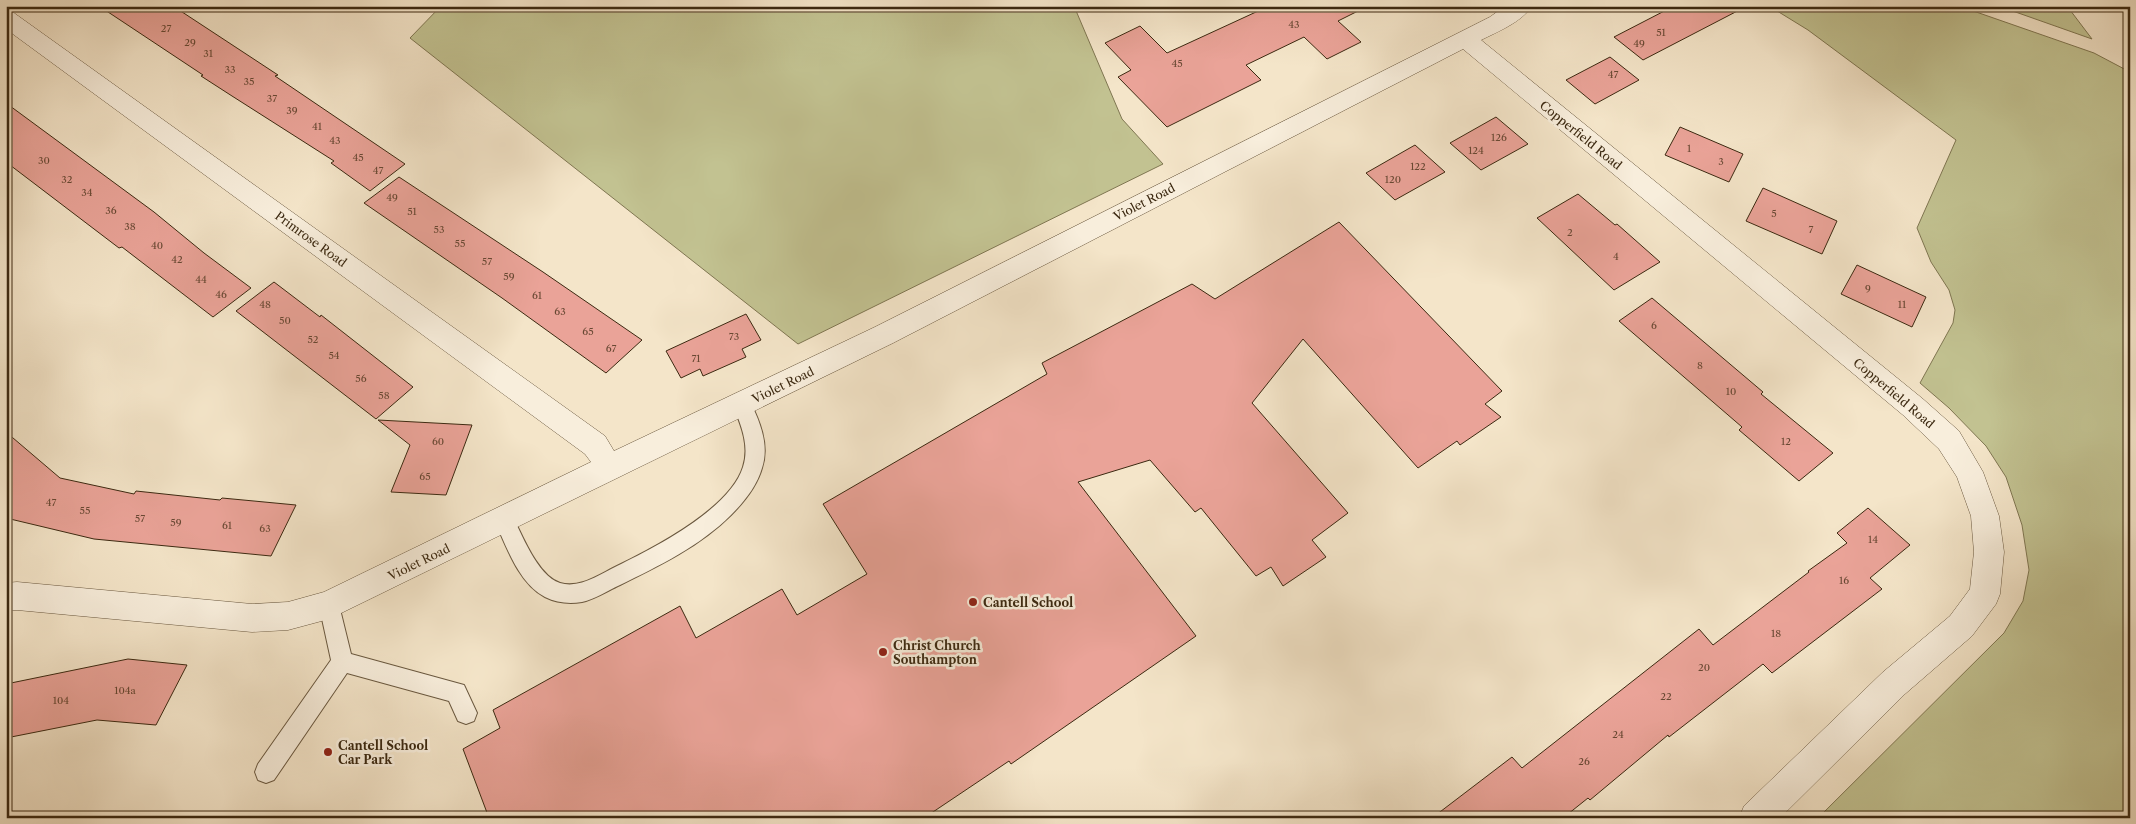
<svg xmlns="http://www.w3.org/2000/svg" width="2136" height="824" viewBox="0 0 2136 824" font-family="'Libre Caslon Text',serif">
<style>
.green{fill:#c2c291;stroke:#7f7651}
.building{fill:#eaa398;stroke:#3c2911}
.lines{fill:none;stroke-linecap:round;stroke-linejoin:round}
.lane-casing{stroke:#6a583f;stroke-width:2}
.street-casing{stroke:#6a583f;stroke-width:1}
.lane{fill:#f8eedc;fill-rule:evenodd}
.street{fill:#f8eedc;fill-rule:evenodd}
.poi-dot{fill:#8f2418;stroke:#f8eedc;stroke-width:2}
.labels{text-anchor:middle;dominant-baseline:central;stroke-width:5;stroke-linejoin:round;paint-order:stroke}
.number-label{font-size:10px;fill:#684833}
.street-label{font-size:12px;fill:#3c2911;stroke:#f8eedc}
.poi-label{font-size:12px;font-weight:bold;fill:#3c2911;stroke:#f8eedc;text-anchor:start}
</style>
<rect width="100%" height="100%" fill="#f4e5c9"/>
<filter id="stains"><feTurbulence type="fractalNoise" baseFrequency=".004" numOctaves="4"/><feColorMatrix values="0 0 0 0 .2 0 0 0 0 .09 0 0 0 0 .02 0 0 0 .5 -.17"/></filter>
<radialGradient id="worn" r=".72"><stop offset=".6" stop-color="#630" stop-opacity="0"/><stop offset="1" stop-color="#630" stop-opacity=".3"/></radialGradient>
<g class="green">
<polygon points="441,6 1074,6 1122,119 1163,164 798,344 410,38"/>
<polygon points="1769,6 1959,6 2094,53 2130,72 2130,818 1818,818 2004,633 2023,601 2029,570 2022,525 2006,477 1986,446 1949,408 1920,383 1953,323 1955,310 1949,290 1931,262 1917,228 1956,140 1808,30"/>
<polygon points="2027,6 2067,6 2092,39 2007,9"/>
</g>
<g class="building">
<polygon points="99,6 173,6 278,75 275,76 405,164 370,191 331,163 334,161 232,96 201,76 203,75"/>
<polygon points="1269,6 1368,6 1338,21 1361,42 1327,59 1304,37 1246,65 1261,80 1167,127 1118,77 1131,70 1105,43 1140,26 1167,53"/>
<polygon points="1674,6 1747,6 1643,60 1614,37"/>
<polygon points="1610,57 1639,80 1595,104 1566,80"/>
<polygon points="6,103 154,212 204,253 251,288 213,317 122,247 119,248 6,162"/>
<polygon points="1496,117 1528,144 1481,170 1450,143"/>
<polygon points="1680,127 1743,154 1729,182 1665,155"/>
<polygon points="1415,145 1445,172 1395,200 1366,173"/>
<polygon points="399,177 543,272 642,340 606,373 502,298 364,203"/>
<polygon points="1763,188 1837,221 1822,254 1746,221"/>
<polygon points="1578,194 1615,225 1617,224 1660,262 1614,290 1537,218"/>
<polygon points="1339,222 1502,391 1485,404 1501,417 1460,445 1457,441 1418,468 1303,339 1252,403 1348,513 1312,540 1326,557 1283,586 1271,567 1256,576 1201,508 1195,512 1150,460 1078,482 1196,636 1011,764 1009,761 924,818 489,818 463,749 500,728 493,710 680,606 696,638 782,589 797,615 867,574 823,504 1047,374 1042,363 1192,284 1215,299"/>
<polygon points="1857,265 1926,297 1912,327 1841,294"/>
<polygon points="274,282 320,317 321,315 413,387 376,419 236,311"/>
<polygon points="1652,298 1763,392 1761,394 1833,453 1799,481 1739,430 1742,427 1619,321"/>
<polygon points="746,314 761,340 742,349 746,357 703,376 700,369 681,378 666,351"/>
<polygon points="378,420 472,425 446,495 391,492 410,445"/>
<polygon points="6,432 60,478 134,494 136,491 220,500 222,498 296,505 271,556 94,539 6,518"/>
<polygon points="1868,508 1910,545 1870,578 1882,589 1772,673 1763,664 1669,737 1668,735 1590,800 1588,798 1563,818 1432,818 1512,757 1522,768 1699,629 1713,645 1809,572 1808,571 1847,543 1837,533"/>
<polygon points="128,659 187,665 156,725 97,720 6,738 6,684"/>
</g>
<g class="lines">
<defs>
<g id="lane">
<path d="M742 397 749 399C759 420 770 444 762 468 757 486 744 502 731 515 700 546 659 566 620 585 607 591 595 599 582 602 569 604 557 603 545 597 518 583 506 545 494 519L497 513 504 510 511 513C521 532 537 576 560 583 580 589 600 574 617 566 654 548 730 509 743 467 750 446 741 425 733 405L735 399Z"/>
<polygon points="329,595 336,598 339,605 351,654 464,685 477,713 474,721 466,724 458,721 449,701 347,673 274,780 266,783 258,780 255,772 258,764 331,660 319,605 322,598"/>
</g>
<path id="street" d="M1505 6H1532C1522 22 1497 32 1481 40L1923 399 1959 431 1983 472 1999 516 2004 552 2000 594 1996 604 1972 636 1905 694 1780 818H1739L1744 806 1883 672 1950 616 1970 589 1974 552 1971 516 1957 477 1939 449 1903 415 1463 49 893 343 329 619 288 630 252 632 17 610 6 611V583L17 582 252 604 288 602 324 592 591 462 585 454 6 29V11L14 13 605 436 614 451 875 327 1490 17Z"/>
</defs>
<use href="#lane" class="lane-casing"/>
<use href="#street" class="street-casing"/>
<use href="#lane" class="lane"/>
<use href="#street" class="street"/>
</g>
<g class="poi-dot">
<circle cx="973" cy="602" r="5"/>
<circle cx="883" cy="652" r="5"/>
<circle cx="328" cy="752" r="5"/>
</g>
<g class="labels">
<g class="number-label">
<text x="1294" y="24">43</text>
<text x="166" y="28">27</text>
<text x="1661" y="32">51</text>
<text x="190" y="42">29</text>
<text x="1639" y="43">49</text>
<text x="208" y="53">31</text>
<text x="1177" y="63">45</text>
<text x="230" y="69">33</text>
<text x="1613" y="74">47</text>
<text x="249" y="81">35</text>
<text x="272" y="98">37</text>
<text x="292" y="110">39</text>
<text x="317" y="126">41</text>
<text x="1499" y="137">126</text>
<text x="335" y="140">43</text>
<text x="1689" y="148">1</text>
<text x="1476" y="150">124</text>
<text x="358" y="157">45</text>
<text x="44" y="160">30</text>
<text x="1721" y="161">3</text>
<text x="1418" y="166">122</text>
<text x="378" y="170">47</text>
<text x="67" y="179">32</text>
<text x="1393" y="179">120</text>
<text x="87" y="192">34</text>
<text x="392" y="197">49</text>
<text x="111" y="210">36</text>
<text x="412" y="211">51</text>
<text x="1774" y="213">5</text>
<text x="130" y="226">38</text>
<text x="439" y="229">53</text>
<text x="1811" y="229">7</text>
<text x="1570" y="232">2</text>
<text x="460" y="243">55</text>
<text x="157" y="245">40</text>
<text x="1616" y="256">4</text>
<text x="177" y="259">42</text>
<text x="487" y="261">57</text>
<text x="509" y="276">59</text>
<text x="201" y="279">44</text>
<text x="1868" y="288">9</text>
<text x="221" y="294">46</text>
<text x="537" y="295">61</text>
<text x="265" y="304">48</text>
<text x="1902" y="304">11</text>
<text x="560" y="311">63</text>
<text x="285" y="320">50</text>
<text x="1654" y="325">6</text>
<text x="588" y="331">65</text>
<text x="734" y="336">73</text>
<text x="313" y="339">52</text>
<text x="611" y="348">67</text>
<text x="334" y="355">54</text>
<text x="696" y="358">71</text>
<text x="1700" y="365">8</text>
<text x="361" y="378">56</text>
<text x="1731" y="391">10</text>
<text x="384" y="395">58</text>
<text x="438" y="441">60</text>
<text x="1786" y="441">12</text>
<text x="425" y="476">65</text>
<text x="51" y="502">47</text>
<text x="85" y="510">55</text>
<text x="140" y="518">57</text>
<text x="176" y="522">59</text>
<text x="227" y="525">61</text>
<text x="265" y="528">63</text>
<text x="1873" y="539">14</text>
<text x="1844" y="580">16</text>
<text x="1776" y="633">18</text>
<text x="1704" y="667">20</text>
<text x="125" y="690">104a</text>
<text x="1666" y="696">22</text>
<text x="61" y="700">104</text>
<text x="1618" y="734">24</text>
<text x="1584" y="761">26</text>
</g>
<g class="street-label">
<text transform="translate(1581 135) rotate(39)">Copperfield Road</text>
<text transform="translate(1144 202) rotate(-27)">Violet Road</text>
<text transform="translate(311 239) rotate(36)">Primrose Road</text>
<text transform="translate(783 385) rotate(-26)">Violet Road</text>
<text transform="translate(1894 393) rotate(40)">Copperfield Road</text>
<text transform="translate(419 562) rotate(-26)">Violet Road</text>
</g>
<g class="poi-label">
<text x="983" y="602">Cantell School</text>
<text x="893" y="645">Christ Church<tspan x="893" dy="14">Southampton</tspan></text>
<text x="338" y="745">Cantell School<tspan x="338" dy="14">Car Park</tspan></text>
</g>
</g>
<rect width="2136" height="824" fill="none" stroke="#f4e5c9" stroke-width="25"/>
<rect x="8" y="8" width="2121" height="809" fill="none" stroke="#3c2911" stroke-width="2.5"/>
<rect x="12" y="12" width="2111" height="799" fill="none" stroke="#3c2911"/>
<rect width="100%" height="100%" filter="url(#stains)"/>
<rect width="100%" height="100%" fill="url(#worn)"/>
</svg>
